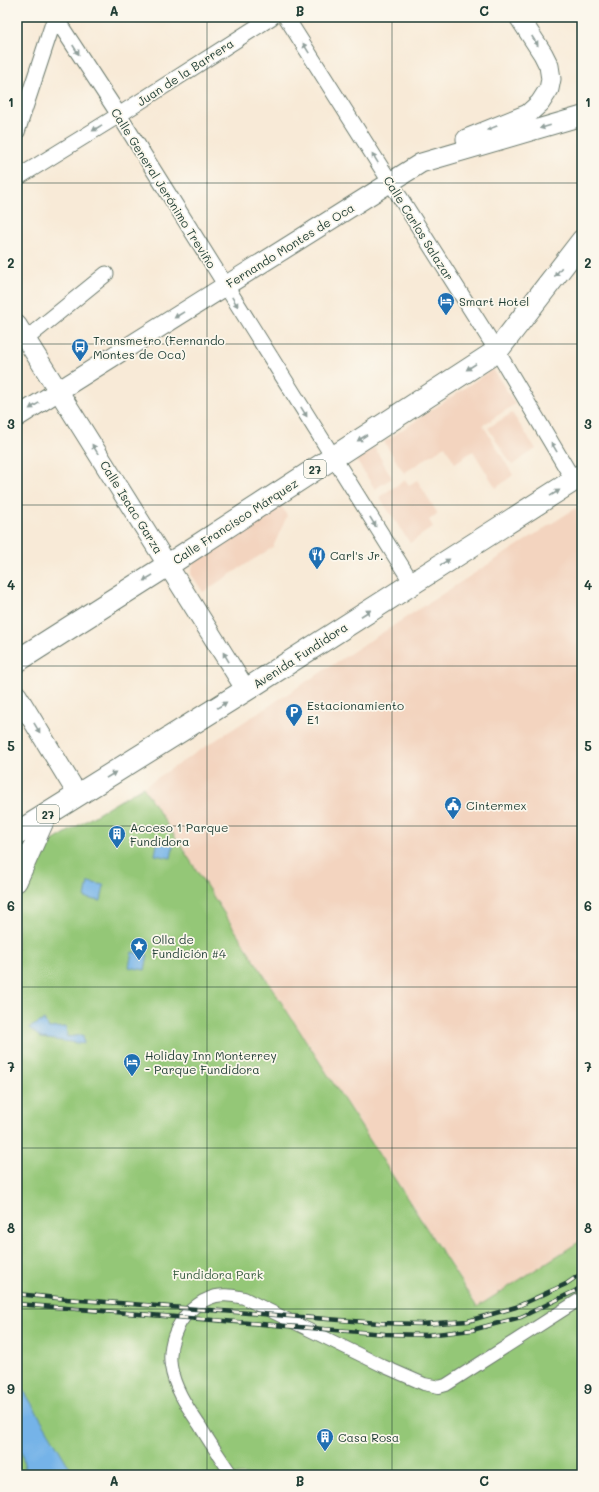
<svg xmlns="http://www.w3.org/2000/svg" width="599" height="1492" viewBox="0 0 599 1492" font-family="Mali,sans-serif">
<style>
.built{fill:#f3d4bf}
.green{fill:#94c777;stroke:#5a8256}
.water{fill:#75b3e8;stroke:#4a788e}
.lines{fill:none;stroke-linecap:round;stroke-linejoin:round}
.pedestrian-casing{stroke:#6b7a6d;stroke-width:14}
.minor-casing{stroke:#6b7a6d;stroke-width:17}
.tertiary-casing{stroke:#6b7a6d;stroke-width:21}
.primary-casing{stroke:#6b7a6d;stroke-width:24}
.pedestrian{stroke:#fff;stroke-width:12}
.minor{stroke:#fff;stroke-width:15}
.tertiary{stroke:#fff;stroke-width:19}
.primary{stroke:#fff;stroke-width:22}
.rail-casing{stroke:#1f3d34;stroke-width:4.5}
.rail{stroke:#fbf7ec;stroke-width:3;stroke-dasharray:9;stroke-linecap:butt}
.oneway{fill:#8f9e9a}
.grid{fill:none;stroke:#1f3d34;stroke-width:1;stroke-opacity:0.55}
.labels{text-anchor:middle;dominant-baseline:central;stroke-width:3.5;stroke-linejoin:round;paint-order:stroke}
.shield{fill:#fbf7ec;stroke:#61756b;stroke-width:1}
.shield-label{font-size:11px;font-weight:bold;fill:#1f3d34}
.street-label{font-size:12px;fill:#1f3d34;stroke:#fbf7ec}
.poi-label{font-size:12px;fill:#1f3d34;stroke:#fbf7ec;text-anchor:start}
.park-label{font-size:12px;fill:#3c6045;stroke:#fbf7ec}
.neatline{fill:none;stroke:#1f3d34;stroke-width:1.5}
.grid-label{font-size:13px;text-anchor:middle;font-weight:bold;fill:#1f3d34}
</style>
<rect width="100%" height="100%" fill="#fbf7ec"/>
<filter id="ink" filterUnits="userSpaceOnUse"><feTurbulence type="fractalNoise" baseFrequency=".025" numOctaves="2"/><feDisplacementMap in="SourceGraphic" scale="8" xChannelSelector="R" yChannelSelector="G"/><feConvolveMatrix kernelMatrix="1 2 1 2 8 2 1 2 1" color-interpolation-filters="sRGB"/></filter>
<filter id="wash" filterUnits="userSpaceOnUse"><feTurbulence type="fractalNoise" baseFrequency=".012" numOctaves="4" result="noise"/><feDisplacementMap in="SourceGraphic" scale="16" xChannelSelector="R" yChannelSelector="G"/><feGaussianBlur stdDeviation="0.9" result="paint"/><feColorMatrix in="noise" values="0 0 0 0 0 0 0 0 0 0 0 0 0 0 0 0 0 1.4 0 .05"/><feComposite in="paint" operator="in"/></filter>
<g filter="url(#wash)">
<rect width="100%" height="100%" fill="#f8ead7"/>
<g class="built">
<polygon points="493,369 515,404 483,425 513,475 496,488 473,451 455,463 445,446 404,473 384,442"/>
<polygon points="512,413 536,449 512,465 488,428"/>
<polygon points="374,447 392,478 375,489 356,460"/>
<polygon points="405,480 409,485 417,480 438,514 429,520 433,527 410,543 379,497"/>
<polygon points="582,504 582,1240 478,1307 143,787"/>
<polygon points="281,505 287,516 273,547 203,592 191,574 194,558"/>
</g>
<polygon class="green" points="143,787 477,1307 582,1240 582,1475 17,1475 17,862"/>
<g class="water">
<polygon points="158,839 174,842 171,858 155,855"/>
<polygon points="88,882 104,885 101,901 85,898"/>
<polygon points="132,952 148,955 145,970 129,967"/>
<polygon points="44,1020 49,1028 66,1027 67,1037 83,1035 84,1044 41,1038 29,1028"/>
<polygon points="17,1381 23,1389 74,1475 26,1475 22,1453 17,1441"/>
</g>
</g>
<g filter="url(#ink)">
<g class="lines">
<defs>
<path id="pedestrian" d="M232 1475C221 1459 210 1443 200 1426 188 1408 174 1388 171 1366 168 1346 176 1323 191 1310 208 1295 222 1292 244 1298L383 1366 424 1384 439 1387 446 1385 582 1298"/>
<g id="minor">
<polyline points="55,17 119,115 412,583"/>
<polyline points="286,17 497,351 574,481"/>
<polyline points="17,132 55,17"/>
<polyline points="17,178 119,115 272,17"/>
<polyline points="26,339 106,274"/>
</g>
<g id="tertiary">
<polyline points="466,139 528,114 540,103 549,89 551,79 549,66 543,54 519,17"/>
<polyline points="17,325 246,690"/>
<polyline points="17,417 421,163 582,116"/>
<polyline points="17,695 78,795"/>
<polyline points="17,882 47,815"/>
</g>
<g id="primary">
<polyline points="17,661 168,565 497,351 582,241"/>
<polyline points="17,833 246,690 582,475"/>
</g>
</defs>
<use href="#pedestrian" class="pedestrian-casing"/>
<use href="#minor" class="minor-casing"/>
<use href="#tertiary" class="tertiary-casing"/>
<use href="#primary" class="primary-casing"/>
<use href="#pedestrian" class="pedestrian"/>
<use href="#minor" class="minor"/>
<use href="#tertiary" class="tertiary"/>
<use href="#primary" class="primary"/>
<defs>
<g id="rail">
<polyline points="17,1294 67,1299 379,1323 422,1324 468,1321 516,1307 566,1284 582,1273"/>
<polyline points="17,1304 385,1334 427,1335 472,1330 521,1317 575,1291 582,1286"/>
</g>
</defs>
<use href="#rail" class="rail-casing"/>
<use href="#rail" class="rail"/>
</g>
<defs><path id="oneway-solid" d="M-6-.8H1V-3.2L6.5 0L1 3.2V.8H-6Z"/></defs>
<g class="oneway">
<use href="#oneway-solid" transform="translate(535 41) rotate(57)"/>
<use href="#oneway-solid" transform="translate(306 48) rotate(-122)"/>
<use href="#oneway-solid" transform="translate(76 50) rotate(57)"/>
<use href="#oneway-solid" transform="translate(545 127) rotate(164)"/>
<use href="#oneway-solid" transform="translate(97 128) rotate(148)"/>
<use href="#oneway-solid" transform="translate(492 128) rotate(158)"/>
<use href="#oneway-solid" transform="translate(375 158) rotate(-122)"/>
<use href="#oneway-solid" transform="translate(558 272) rotate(128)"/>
<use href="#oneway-solid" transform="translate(235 302) rotate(58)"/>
<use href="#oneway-solid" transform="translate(179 315) rotate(148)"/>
<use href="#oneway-solid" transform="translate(471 367) rotate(147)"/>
<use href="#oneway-solid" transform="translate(34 406) rotate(148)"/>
<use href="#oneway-solid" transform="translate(304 412) rotate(58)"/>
<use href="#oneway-solid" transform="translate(362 438) rotate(147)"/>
<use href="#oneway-solid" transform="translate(554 447) rotate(-121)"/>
<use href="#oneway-solid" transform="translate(95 449) rotate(-122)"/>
<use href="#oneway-solid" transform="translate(555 493) rotate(-32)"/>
<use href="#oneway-solid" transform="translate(373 522) rotate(58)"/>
<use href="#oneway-solid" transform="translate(445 562) rotate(-33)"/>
<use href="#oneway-solid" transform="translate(148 578) rotate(148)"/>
<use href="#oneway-solid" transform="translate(366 613) rotate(-33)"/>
<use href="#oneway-solid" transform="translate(226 657) rotate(-121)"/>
<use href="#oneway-solid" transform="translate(222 705) rotate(-32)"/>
<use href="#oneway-solid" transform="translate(37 728) rotate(59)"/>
<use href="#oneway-solid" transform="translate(111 775) rotate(-32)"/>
</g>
</g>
<path class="grid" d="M207 17V1475M392 17V1475M17 183H582M17 344H582M17 505H582M17 666H582M17 826H582M17 987H582M17 1148H582M17 1309H582"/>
<defs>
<symbol id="hotel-pin" viewBox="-11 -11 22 30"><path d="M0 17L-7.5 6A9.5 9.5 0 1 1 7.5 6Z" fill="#1f6fb2" stroke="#fbf7ec"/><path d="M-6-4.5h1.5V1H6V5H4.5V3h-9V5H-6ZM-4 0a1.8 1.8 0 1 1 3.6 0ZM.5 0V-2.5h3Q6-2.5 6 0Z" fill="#fff"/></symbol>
<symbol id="bus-pin" viewBox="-11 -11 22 30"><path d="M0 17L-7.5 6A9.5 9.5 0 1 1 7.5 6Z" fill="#1f6fb2" stroke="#fbf7ec"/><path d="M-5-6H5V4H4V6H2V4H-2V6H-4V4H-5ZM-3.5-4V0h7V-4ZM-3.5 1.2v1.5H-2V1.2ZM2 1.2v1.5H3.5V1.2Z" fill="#fff"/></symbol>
<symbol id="restaurant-pin" viewBox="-11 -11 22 30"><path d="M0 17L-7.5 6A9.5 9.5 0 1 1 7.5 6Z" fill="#1f6fb2" stroke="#fbf7ec"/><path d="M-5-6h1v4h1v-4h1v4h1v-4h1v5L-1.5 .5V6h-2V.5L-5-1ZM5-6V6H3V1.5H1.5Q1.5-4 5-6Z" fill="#fff"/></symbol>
<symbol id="parking-pin" viewBox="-11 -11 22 30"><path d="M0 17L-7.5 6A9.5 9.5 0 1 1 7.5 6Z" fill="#1f6fb2" stroke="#fbf7ec"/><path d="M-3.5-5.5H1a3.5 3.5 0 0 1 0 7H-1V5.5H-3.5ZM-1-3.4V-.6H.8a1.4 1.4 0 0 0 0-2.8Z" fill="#fff"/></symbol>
<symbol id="civic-pin" viewBox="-11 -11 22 30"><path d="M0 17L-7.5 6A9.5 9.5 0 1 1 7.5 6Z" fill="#1f6fb2" stroke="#fbf7ec"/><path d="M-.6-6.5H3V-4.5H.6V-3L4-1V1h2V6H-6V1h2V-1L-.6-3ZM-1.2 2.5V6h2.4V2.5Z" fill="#fff"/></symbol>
<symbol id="building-pin" viewBox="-11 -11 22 30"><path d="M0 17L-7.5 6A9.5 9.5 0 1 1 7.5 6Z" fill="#1f6fb2" stroke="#fbf7ec"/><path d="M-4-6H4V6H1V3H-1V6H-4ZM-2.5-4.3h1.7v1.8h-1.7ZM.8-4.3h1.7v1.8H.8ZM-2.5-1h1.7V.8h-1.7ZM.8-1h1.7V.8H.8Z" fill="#fff"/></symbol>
<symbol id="sight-pin" viewBox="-11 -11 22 30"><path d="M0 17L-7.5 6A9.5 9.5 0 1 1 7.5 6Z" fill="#1f6fb2" stroke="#fbf7ec"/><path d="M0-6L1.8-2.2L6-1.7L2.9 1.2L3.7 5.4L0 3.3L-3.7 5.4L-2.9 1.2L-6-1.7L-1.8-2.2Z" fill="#fff"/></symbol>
</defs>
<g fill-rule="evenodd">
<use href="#hotel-pin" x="436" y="291" width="20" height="27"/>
<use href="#bus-pin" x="70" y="337" width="20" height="27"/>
<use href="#restaurant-pin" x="307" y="545" width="20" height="27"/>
<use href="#parking-pin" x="284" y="702" width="20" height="27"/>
<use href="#civic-pin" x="443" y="795" width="20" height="27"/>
<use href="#building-pin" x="107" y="824" width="20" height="27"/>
<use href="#sight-pin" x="129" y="936" width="20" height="27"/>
<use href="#hotel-pin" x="122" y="1052" width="20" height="27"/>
<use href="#building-pin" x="315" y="1427" width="20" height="27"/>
</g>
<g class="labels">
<g class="shield">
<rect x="304" y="460" width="22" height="18" rx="3"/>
<rect x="37" y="805" width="22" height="18" rx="3"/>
</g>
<g class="shield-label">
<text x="315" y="469">27</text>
<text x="48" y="814">27</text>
</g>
<g class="street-label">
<text transform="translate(185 72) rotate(-33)">Juan de la Barrera</text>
<text transform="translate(164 188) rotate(58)">Calle General Jerónimo Treviño</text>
<text transform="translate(419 228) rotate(58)">Calle Carlos Salazar</text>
<text transform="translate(290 245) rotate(-32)">Fernando Montes de Oca</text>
<text transform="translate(132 507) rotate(58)">Calle Isaac Garza</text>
<text transform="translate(235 521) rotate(-33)">Calle Francisco Márquez</text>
<text transform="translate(300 655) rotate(-33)">Avenida Fundidora</text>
</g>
<g class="poi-label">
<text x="459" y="301">Smart Hotel</text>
<text x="93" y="340">Transmetro (Fernando<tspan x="93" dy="14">Montes de Oca)</tspan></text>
<text x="330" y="555">Carl's Jr.</text>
<text x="307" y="705">Estacionamiento<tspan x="307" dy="14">E1</tspan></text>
<text x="466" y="805">Cintermex</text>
<text x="130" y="827">Acceso 1 Parque<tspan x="130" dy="14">Fundidora</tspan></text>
<text x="152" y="939">Olla de<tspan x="152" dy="14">Fundición #4</tspan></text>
<text x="145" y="1055">Holiday Inn Monterrey<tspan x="145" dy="14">- Parque Fundidora</tspan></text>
<text x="338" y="1437">Casa Rosa</text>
</g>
<g class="park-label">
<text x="218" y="1274">Fundidora Park</text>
</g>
</g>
<rect width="599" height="1492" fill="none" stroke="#fbf7ec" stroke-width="44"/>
<rect x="22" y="22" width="555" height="1448" class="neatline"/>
<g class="grid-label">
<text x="114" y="16">A</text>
<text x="300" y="16">B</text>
<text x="484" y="16">C</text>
<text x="11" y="107">1</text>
<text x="588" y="107">1</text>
<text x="11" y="268">2</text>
<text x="588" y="268">2</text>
<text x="11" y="429">3</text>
<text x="588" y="429">3</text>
<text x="11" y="590">4</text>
<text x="588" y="590">4</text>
<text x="11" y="751">5</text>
<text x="588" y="751">5</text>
<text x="11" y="911">6</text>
<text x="588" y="911">6</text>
<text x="11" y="1072">7</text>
<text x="588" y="1072">7</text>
<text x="11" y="1233">8</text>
<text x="588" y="1233">8</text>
<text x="11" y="1394">9</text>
<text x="588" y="1394">9</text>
<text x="114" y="1486">A</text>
<text x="300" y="1486">B</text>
<text x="484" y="1486">C</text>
</g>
</svg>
